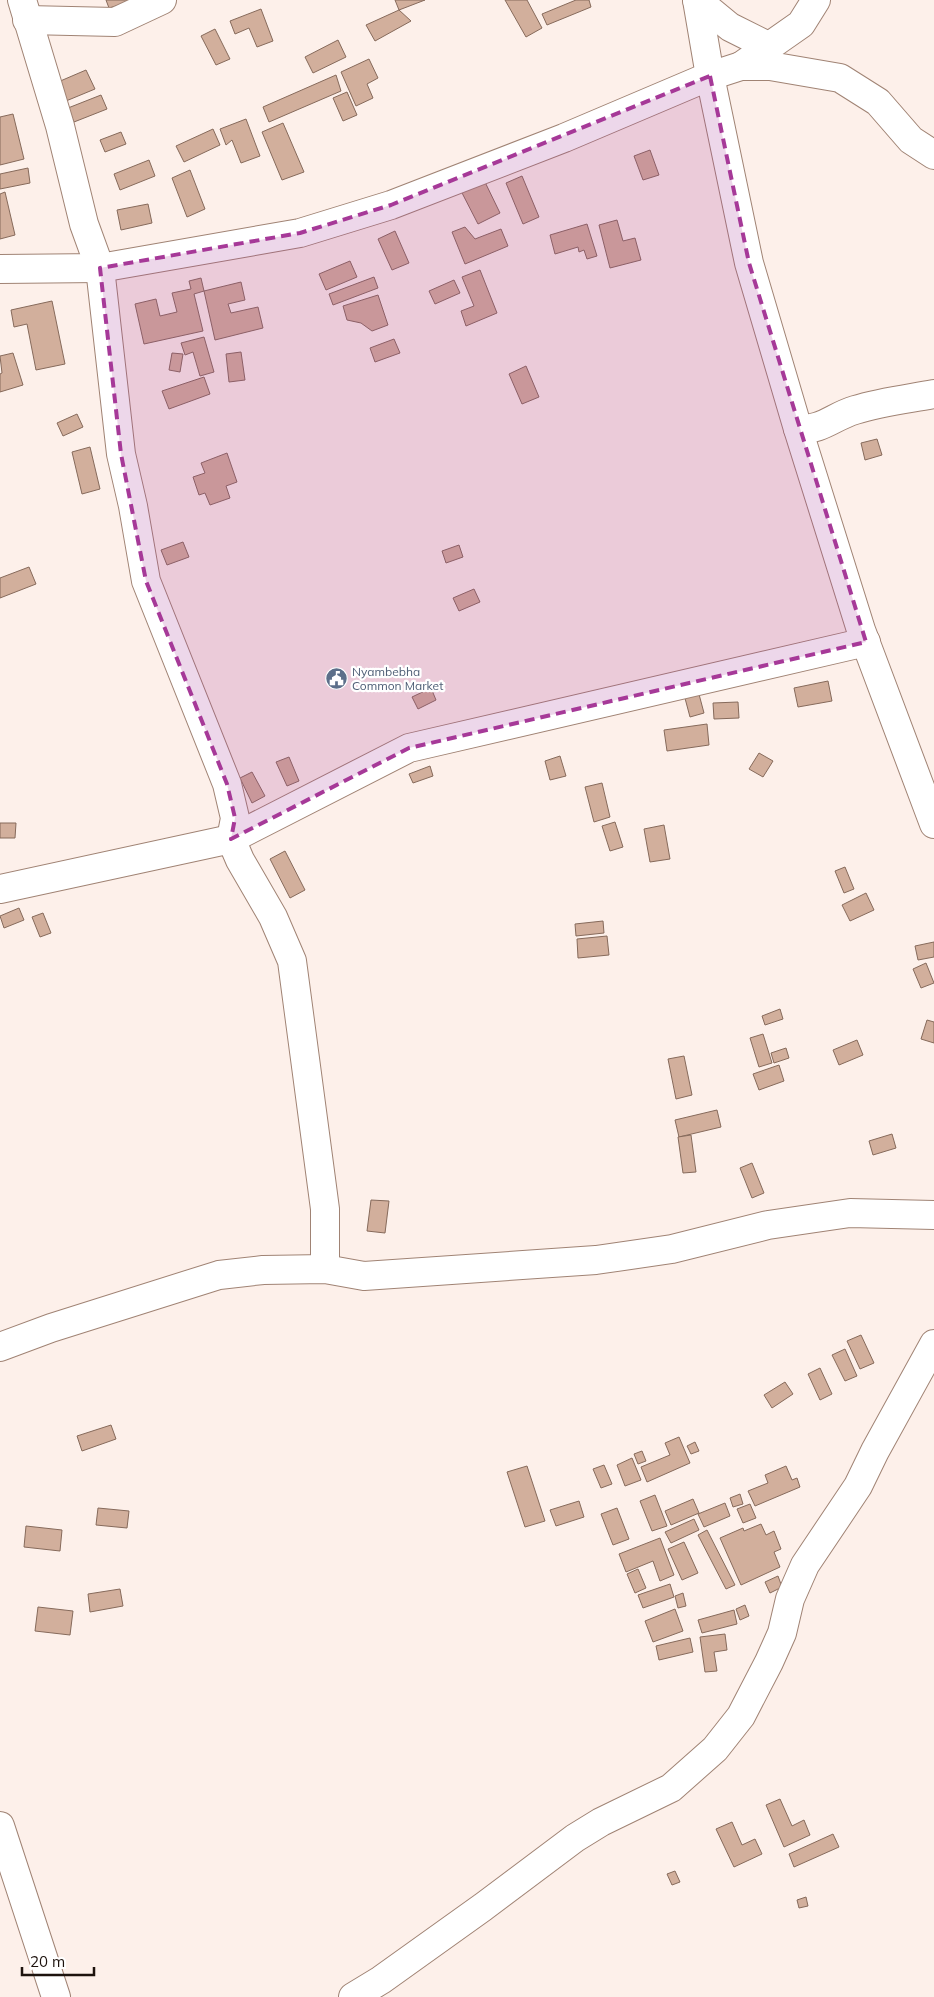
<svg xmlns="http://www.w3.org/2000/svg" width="934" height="1997" viewBox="0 0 934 1997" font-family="Mulish,sans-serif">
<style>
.building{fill:#d2af9c;stroke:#866a5b}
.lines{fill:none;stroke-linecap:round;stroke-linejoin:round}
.minor-casing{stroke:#a08374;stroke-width:30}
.minor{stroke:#fff;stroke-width:28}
.marked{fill:#a63998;fill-opacity:0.2;stroke:#a63998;stroke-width:4;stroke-dasharray:10 6;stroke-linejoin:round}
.labels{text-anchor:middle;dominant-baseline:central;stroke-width:4.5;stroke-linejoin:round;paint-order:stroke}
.service-label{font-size:12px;fill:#4e5e75;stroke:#fff;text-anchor:start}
</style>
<rect width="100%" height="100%" fill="#fdf0ea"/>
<g class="building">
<polygon points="106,0 129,0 130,2 109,8"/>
<polygon points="395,0 425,0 399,10"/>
<polygon points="505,0 527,0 542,28 526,37"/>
<polygon points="576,0 589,0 591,7 547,25 542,14"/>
<polygon points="261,9 273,41 257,47 249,28 235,34 230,21"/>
<polygon points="399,10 411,21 375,41 366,25"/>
<polygon points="215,29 230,59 216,65 201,36"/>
<polygon points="338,40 346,57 313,73 305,57"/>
<polygon points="369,59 378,78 367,84 373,98 356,106 341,72"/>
<polygon points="86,70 95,89 66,101 58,82"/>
<polygon points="336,75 341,91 269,122 263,107"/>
<polygon points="347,92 357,115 343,121 333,98"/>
<polygon points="101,95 107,109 74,122 68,108"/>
<polygon points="13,114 24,159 0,165 0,117"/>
<polygon points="246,119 260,156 241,163 232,140 226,145 220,129"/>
<polygon points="283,123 304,172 282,180 262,132"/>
<polygon points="213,129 220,145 184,162 176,146"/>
<polygon points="121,132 126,144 105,152 100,140"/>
<polygon points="650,150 659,175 643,180 634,156"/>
<polygon points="149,160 155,176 120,190 114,174"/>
<polygon points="28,168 30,183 0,189 0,174"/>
<polygon points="190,170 205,209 187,217 172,178"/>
<polygon points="522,176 539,217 523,224 506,183"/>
<polygon points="483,178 500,213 478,224 460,189"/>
<polygon points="5,192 15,235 0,239 0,194"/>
<polygon points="148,204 152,223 121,230 117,210"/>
<polygon points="617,220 623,241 635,238 641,260 610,268 599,225"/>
<polygon points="587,224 597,256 587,259 584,250 579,252 578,247 555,254 550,235"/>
<polygon points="465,227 475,239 501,229 508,246 465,264 452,232"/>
<polygon points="395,231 409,263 392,270 378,239"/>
<polygon points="350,261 357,277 326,290 319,274"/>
<polygon points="480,270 497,313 466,326 461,311 474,306 462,277"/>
<polygon points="374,277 378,288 333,305 329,294"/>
<polygon points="201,278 204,291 194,294 203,331 144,344 135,304 156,299 160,316 177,312 172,293 191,289 189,281"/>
<polygon points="454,280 460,293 435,304 429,291"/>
<polygon points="241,282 245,300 228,304 231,313 258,307 263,328 215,340 204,291"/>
<polygon points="378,295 388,325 372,331 361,323 347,320 343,306"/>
<polygon points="52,301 65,364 36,370 27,324 14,327 11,310"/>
<polygon points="204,337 214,372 200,376 193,352 185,355 181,343"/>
<polygon points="394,339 400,353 375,362 370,348"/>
<polygon points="241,352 245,380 229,382 226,354"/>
<polygon points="13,353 23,385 0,392 0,374 2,373 0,356"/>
<polygon points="172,353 183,354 180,372 169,370"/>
<polygon points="526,366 539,397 522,404 509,374"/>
<polygon points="204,377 210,394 169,409 162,391"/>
<polygon points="77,414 83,427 63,436 57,423"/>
<polygon points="877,439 882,455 865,460 861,443"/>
<polygon points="90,447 100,489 82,494 72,452"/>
<polygon points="227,453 237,482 226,486 230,498 210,505 205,493 199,495 193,477 205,473 201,463"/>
<polygon points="183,542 189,557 167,565 161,550"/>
<polygon points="459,545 463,557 446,563 442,551"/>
<polygon points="29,567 36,584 0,598 0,578"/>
<polygon points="474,589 480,602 459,611 453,598"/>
<polygon points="828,681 832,701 798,707 794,688"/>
<polygon points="696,683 704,713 690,717 682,687"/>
<polygon points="431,688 436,700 418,709 412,697"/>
<polygon points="738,702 739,718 714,719 713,703"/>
<polygon points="707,724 709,745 667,751 664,730"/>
<polygon points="759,753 773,761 763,777 749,769"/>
<polygon points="560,756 566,776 550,780 545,761"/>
<polygon points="289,757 299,781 287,786 276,762"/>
<polygon points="430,766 433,776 413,783 409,774"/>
<polygon points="252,772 265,796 252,803 240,778"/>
<polygon points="602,783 610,817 594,822 585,787"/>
<polygon points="615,822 623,847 610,851 602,826"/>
<polygon points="0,823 16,823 15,838 0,838"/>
<polygon points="664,825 670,859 650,862 644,829"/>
<polygon points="285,851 305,890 290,898 270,859"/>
<polygon points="845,867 854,889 844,893 835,871"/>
<polygon points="866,893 874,910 850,921 842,905"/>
<polygon points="19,908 24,920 4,928 0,916"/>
<polygon points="43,913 51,933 40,937 32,917"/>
<polygon points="603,921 604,933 576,936 575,924"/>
<polygon points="607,936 609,955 578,958 577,939"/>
<polygon points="934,942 934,957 918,960 915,946"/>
<polygon points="926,963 934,983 921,988 913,969"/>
<polygon points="780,1009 783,1019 765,1025 762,1016"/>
<polygon points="927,1020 934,1022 934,1043 921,1039"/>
<polygon points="763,1034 772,1063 759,1067 750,1038"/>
<polygon points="857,1040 863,1055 839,1065 833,1050"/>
<polygon points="786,1048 789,1058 774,1063 771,1053"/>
<polygon points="684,1056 692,1095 676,1099 668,1059"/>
<polygon points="779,1065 784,1081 759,1090 753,1074"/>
<polygon points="717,1110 721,1127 679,1137 675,1120"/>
<polygon points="892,1134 896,1148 873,1155 869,1141"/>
<polygon points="691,1135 696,1172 683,1173 678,1137"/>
<polygon points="752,1163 764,1193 752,1198 740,1168"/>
<polygon points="371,1200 389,1201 385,1233 367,1231"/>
<polygon points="861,1335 874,1363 860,1369 847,1341"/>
<polygon points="845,1349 857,1376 845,1381 832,1355"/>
<polygon points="820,1368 832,1394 820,1400 808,1374"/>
<polygon points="785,1382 793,1394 772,1408 764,1395"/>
<polygon points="111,1425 116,1439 82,1451 77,1436"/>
<polygon points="679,1437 690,1463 647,1482 641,1467 670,1455 665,1443"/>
<polygon points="695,1442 699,1451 691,1454 687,1446"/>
<polygon points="642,1451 646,1461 638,1464 634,1454"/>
<polygon points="632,1458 641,1480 625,1486 617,1465"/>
<polygon points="604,1465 612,1484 601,1488 593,1469"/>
<polygon points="527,1466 545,1521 525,1527 507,1472"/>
<polygon points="786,1466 792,1480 797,1478 800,1487 755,1506 748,1491 768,1483 765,1475"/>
<polygon points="740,1494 743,1504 733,1507 730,1498"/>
<polygon points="655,1495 667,1526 652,1531 640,1501"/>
<polygon points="693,1499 699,1513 671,1525 665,1511"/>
<polygon points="579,1501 584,1517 556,1526 550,1510"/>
<polygon points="725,1503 730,1516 704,1527 698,1514"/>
<polygon points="750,1504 756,1518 743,1523 737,1509"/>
<polygon points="98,1508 129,1511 127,1528 96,1525"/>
<polygon points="617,1508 629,1539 613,1545 601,1514"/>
<polygon points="694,1519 699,1530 671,1543 665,1532"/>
<polygon points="761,1524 766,1535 774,1531 781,1549 774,1552 780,1567 741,1585 720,1538 743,1528 744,1531"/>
<polygon points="26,1526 62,1530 60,1551 24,1547"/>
<polygon points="707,1530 735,1585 726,1589 698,1535"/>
<polygon points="660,1538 674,1575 660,1581 653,1561 626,1572 619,1554"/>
<polygon points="684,1542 698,1573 682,1580 668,1549"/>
<polygon points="638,1569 646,1588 635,1593 627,1574"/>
<polygon points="778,1576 782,1587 770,1593 765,1582"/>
<polygon points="670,1584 674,1597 643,1608 638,1595"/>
<polygon points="120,1589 123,1606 90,1612 88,1594"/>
<polygon points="683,1593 686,1606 678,1608 675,1596"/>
<polygon points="745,1605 749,1616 740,1620 736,1609"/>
<polygon points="38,1607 73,1611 70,1635 35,1631"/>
<polygon points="675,1609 683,1631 653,1642 645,1621"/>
<polygon points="734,1610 737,1624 702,1633 698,1620"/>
<polygon points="725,1634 727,1650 714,1652 717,1671 705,1672 700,1637"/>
<polygon points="690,1638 693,1652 659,1660 656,1646"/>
<polygon points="780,1799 792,1826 804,1820 810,1835 784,1847 766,1805"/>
<polygon points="732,1822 742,1845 755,1839 762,1854 734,1867 716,1829"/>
<polygon points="833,1834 839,1847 794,1867 789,1854"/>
<polygon points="675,1871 680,1882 672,1885 667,1874"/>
<polygon points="806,1897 808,1906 799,1908 797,1900"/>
</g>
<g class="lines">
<defs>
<g id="minor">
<polyline points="22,0 60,126 84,224 100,268 121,454 133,506 146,581 227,784 235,818 231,839 240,860 273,917 292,961 325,1209 325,1269"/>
<path d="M697 0 710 76 749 263 798 429C823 430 832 417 855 410 881 402 907 399 934 394"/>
<polyline points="697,0 730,27 768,46"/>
<polyline points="27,20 115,22 162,0"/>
<polyline points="741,66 801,24 816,0"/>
<polyline points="0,269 100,268 300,233 391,205 564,138 710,76 741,66 770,66 840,78 878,102 911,140 934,155"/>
<polyline points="798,429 861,630 934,824"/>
<polyline points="0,889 231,839 409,748 866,642"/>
<polyline points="0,1347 51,1328 219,1275 263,1270 325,1269 364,1276 596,1260 672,1249 768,1225 850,1213 934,1215"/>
<polyline points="0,1826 56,1997"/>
<polyline points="353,1997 381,1980 483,1907 575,1838 601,1822 671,1788 715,1749 741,1716 769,1662 782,1633 790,1599 805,1565 858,1486 875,1451 934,1344"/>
</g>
</defs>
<use href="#minor" class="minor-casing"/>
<use href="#minor" class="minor"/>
</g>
<path class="marked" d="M710 76 749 263 866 642 409 748 231 839 235 818 227 784 146 581 121 454 100 268 300 233 391 205Z"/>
<defs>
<symbol id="civic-disc" viewBox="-11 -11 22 22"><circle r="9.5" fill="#5c6f8a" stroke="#fff"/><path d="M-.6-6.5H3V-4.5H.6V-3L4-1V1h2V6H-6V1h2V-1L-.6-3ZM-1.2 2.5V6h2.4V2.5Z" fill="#fff"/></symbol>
</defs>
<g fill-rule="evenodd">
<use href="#civic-disc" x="324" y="666" width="25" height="25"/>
</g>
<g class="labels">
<g class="service-label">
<text x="352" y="671">Nyambebha<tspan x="352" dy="14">Common Market</tspan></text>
</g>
</g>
<path d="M22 1967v8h72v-8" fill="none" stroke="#1d120d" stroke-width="2.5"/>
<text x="30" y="1967" font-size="15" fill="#1d120d" stroke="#ffffff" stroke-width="4" paint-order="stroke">20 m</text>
</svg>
